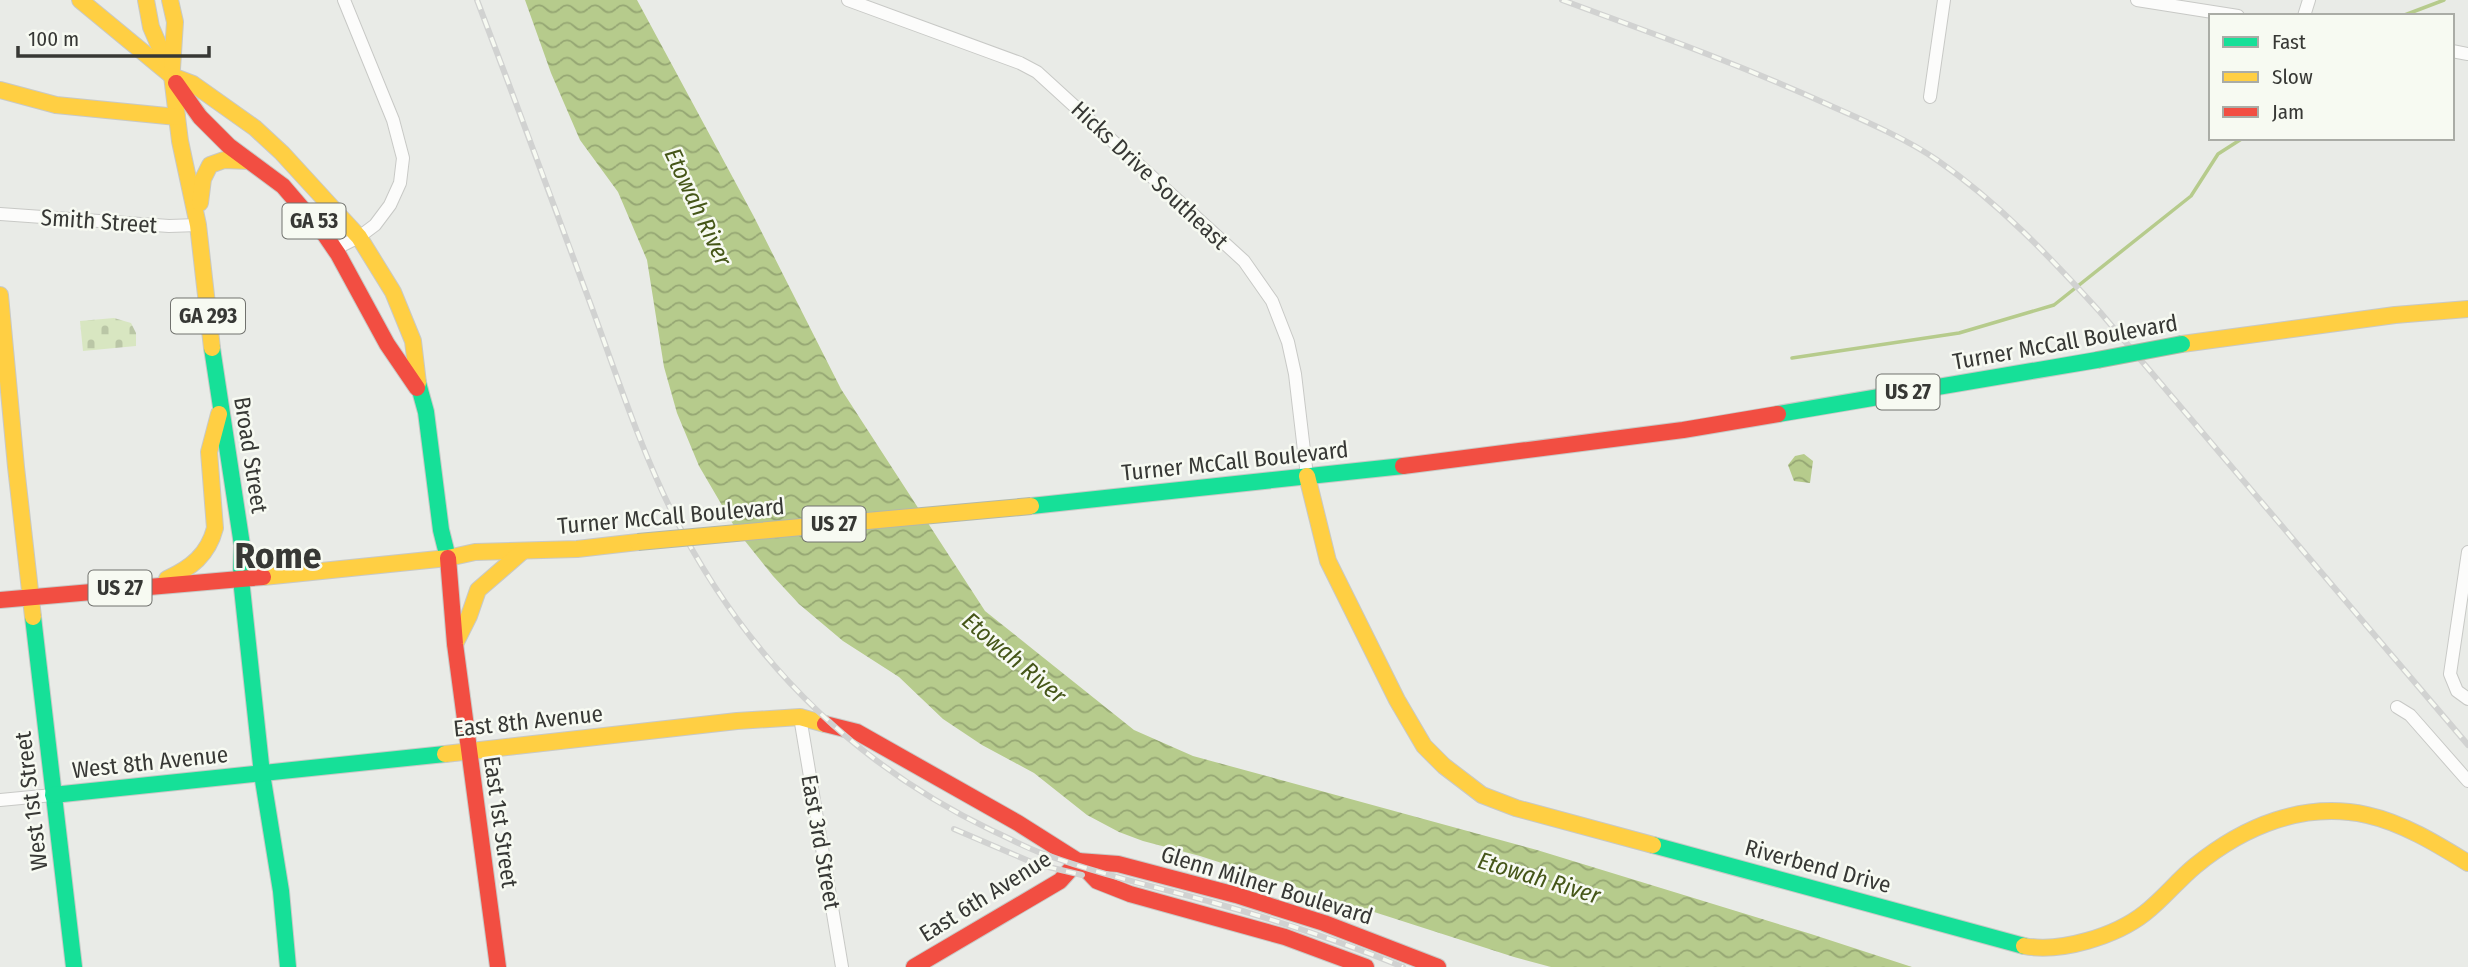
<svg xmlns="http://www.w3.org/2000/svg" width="2468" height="967" viewBox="0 0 2468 967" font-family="'Fira Sans Condensed',sans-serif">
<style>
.cemetery{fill:url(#cemetery-stones)}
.water{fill:url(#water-waves)}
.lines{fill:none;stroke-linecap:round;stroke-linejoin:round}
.stream{stroke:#b6cb8c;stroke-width:3.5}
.street-casing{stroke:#c8c9c6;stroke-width:14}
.fast-casing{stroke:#c8c9c6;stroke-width:18}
.slow-casing{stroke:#c8c9c6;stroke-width:18}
.jam-casing{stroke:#c8c9c6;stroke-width:18}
.street{stroke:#fcfcfb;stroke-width:12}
.fast{stroke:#16e098;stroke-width:16}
.slow{stroke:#ffcf43;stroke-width:16}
.jam{stroke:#f24e42;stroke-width:16}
.rail-casing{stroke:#d1d2d1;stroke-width:6}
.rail{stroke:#f7faf2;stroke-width:3.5;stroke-dasharray:10;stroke-linecap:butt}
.fast-bridge-casing{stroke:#b3b8a9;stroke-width:18;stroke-linecap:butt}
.slow-bridge-casing{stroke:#b3b8a9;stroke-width:18;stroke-linecap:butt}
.fast-bridge{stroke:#16e098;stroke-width:16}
.slow-bridge{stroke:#ffcf43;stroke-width:16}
.labels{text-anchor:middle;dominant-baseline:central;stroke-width:5;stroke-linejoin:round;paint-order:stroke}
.shield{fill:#f7faf2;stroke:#71726e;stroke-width:2}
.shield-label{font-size:21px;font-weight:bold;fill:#373835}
.street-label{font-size:23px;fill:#373835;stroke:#f7faf2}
.water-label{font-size:24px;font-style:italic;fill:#455618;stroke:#f7faf2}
.town-label{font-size:37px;font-weight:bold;fill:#373835;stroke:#f7faf2}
</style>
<defs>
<pattern id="cemetery-stones" width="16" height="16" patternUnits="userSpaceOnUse" patternTransform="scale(1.75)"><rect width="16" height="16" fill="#d8e6c1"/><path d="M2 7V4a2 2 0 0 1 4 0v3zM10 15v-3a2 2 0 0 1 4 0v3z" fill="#bac6a6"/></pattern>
<pattern id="water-waves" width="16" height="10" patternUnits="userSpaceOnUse" patternTransform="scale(1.75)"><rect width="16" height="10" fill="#b6cb8c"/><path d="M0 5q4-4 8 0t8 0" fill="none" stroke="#95a673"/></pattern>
</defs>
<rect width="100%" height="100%" fill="#e9ebe7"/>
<polygon class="cemetery" points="114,318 131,323 136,333 136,346 83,351 80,321"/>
<g class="water">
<polygon points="525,0 637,0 753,215 841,389 985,611 1134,730 1193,756 1537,850 1811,934 1912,967 1551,967 1514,957 1200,856 1143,841 1119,832 1087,815 1034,773 982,745 943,719 899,677 843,641 799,604 773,576 737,531 699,466 677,413 664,367 647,260 618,192 580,140 551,73"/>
<polygon points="1804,454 1813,461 1810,483 1794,481 1788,465 1795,456"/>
</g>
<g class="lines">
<g class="stream">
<polyline points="2402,16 2444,0"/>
<polyline points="1792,358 1959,333 2054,305 2191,196 2218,154 2243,138"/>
</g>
<defs>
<g id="street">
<polyline points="848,0 1020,63 1037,72 1244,261 1272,301 1288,342 1295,374 1307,476"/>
<polyline points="2137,0 2238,16"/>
<polyline points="2304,16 2309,0"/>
<polyline points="2452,51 2468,54"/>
<polyline points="1930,97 1944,0"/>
<polyline points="0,214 169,226 198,225"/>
<polyline points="335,249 359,237 375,225 390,205 400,183 403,158 393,120 344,0"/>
<polyline points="2468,552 2450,674 2457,691 2468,699"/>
<polyline points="2397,707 2410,715 2468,781"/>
<polyline points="800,717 842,967"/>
<polyline points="0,800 53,795"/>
</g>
<g id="fast">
<polyline points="212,348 242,545 241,579"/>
<polyline points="418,383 426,412 441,530 448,558"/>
<polyline points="1778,414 2097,360"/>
<polyline points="1031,506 1403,466"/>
<polyline points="241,579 262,774 281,891 288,967"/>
<polyline points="33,617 74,967"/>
<polyline points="53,795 445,754"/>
<polyline points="1653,845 2024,946"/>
</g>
<g id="slow">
<polyline points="80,0 172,76 193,84 255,128 282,153 359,237 393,292 413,341 418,383"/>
<polyline points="146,0 151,27 172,76"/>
<polyline points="170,0 175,22 172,69"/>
<polyline points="172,76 180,141 198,225 212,348"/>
<polyline points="0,90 56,105 177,117"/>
<polyline points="200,203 203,179 210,165 224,160 249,161"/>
<polyline points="0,295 16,467 33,617"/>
<polyline points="2182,344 2395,315 2468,309"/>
<polyline points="1307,476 1328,561 1397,700 1424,746 1444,766 1482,795 1516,808 1653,845"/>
<polyline points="263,577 448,558 475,552 577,549 638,542"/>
<path d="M167 579C191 568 208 555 215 528L209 452 219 414"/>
<polyline points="455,644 469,616 478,590 523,551"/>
<polyline points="445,754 737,721 800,717 825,724"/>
<path d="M2024 946C2061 953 2116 936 2145 913 2163 899 2177 881 2195 866 2244 826 2304 801 2367 815 2403 823 2437 844 2468 863"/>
</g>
<g id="jam">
<polyline points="176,83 200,117 229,146 283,186 325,235 338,254 387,344 417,388"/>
<polyline points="1403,466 1683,430 1778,414"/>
<polyline points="448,558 455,644 498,967"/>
<polyline points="0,600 263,577"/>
<polyline points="825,724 857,732 1018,823 1078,861 1097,881 1130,894 1285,937 1366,967"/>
<polyline points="1078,861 1118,864 1236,895 1324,923 1438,967"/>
<polyline points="914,967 1060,881 1078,861"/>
</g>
</defs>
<use href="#street" class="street-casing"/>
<use href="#fast" class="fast-casing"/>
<use href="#slow" class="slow-casing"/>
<use href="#jam" class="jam-casing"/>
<use href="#street" class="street"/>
<use href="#fast" class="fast"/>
<use href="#slow" class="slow"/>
<use href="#jam" class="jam"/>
<defs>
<g id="rail">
<path d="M477 0C514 97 550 194 586 292 614 366 638 444 673 514 744 654 850 762 991 830 1009 838 1026 848 1044 854 1098 874 1156 887 1211 902 1276 920 1341 941 1403 967"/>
<path d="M1562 0C1652 33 1741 65 1829 105 1863 120 1907 139 1937 160 1999 203 2050 257 2100 312L2468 745"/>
<polyline points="954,829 1036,864 1082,875"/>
</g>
</defs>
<use href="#rail" class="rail-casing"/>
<use href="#rail" class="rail"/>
<defs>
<polyline id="fast-bridge" points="2097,360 2182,344"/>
<polyline id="slow-bridge" points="638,542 1031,506"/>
</defs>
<use href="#fast-bridge" class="fast-bridge-casing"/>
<use href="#slow-bridge" class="slow-bridge-casing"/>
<use href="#fast-bridge" class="fast-bridge"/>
<use href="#slow-bridge" class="slow-bridge"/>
</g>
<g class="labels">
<g class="shield">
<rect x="282.5" y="203.5" width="63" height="35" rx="5"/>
<rect x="171" y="298.5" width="74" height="35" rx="5"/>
<rect x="1876.5" y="374.5" width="63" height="35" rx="5"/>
<rect x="802.5" y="506.5" width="63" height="35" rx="5"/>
<rect x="88.5" y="570.5" width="63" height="35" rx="5"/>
</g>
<g class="shield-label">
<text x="314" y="221">GA 53</text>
<text x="208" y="316">GA 293</text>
<text x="1908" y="392">US 27</text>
<text x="834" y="524">US 27</text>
<text x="120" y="588">US 27</text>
</g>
<g class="street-label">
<text transform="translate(1150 175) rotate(43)">Hicks Drive Southeast</text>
<text transform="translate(99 221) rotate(4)">Smith Street</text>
<text transform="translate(2065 342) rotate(-10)">Turner McCall Boulevard</text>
<text transform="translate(251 455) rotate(81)">Broad Street</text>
<text transform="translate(1235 461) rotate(-6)">Turner McCall Boulevard</text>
<text transform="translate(671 516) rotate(-5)">Turner McCall Boulevard</text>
<text transform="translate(528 721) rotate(-6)">East 8th Avenue</text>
<text transform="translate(150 762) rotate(-6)">West 8th Avenue</text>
<text transform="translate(31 801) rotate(-97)">West 1st Street</text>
<text transform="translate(501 822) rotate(82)">East 1st Street</text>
<text transform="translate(821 842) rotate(80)">East 3rd Street</text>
<text transform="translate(1818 866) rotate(15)">Riverbend Drive</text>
<text transform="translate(1267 885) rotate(17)">Glenn Milner Boulevard</text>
<text transform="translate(985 896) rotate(-32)">East 6th Avenue</text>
</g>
<g class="water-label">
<text transform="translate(698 207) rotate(65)">Etowah River</text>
<text transform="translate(1014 658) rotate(40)">Etowah River</text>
<text transform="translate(1539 878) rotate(17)">Etowah River</text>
</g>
<g class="town-label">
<text x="278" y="555">Rome</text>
</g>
</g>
<rect x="2209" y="14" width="245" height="126" fill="#f7faf2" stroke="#aaaca6" stroke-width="2"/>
<rect x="2223" y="37" width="35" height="10" fill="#16e098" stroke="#aaaca6" stroke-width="2"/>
<text x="2272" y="49" font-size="21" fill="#373835">Fast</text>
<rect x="2223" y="72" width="35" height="10" fill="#ffcf43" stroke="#aaaca6" stroke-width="2"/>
<text x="2272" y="84" font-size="21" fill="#373835">Slow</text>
<rect x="2223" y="107" width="35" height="10" fill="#f24e42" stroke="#aaaca6" stroke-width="2"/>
<text x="2272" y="119" font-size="21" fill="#373835">Jam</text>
<path d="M18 46v10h191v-10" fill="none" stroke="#373835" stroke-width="3.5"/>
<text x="28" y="46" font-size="21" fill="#373835" stroke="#f7faf2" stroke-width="5" paint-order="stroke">100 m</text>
</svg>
